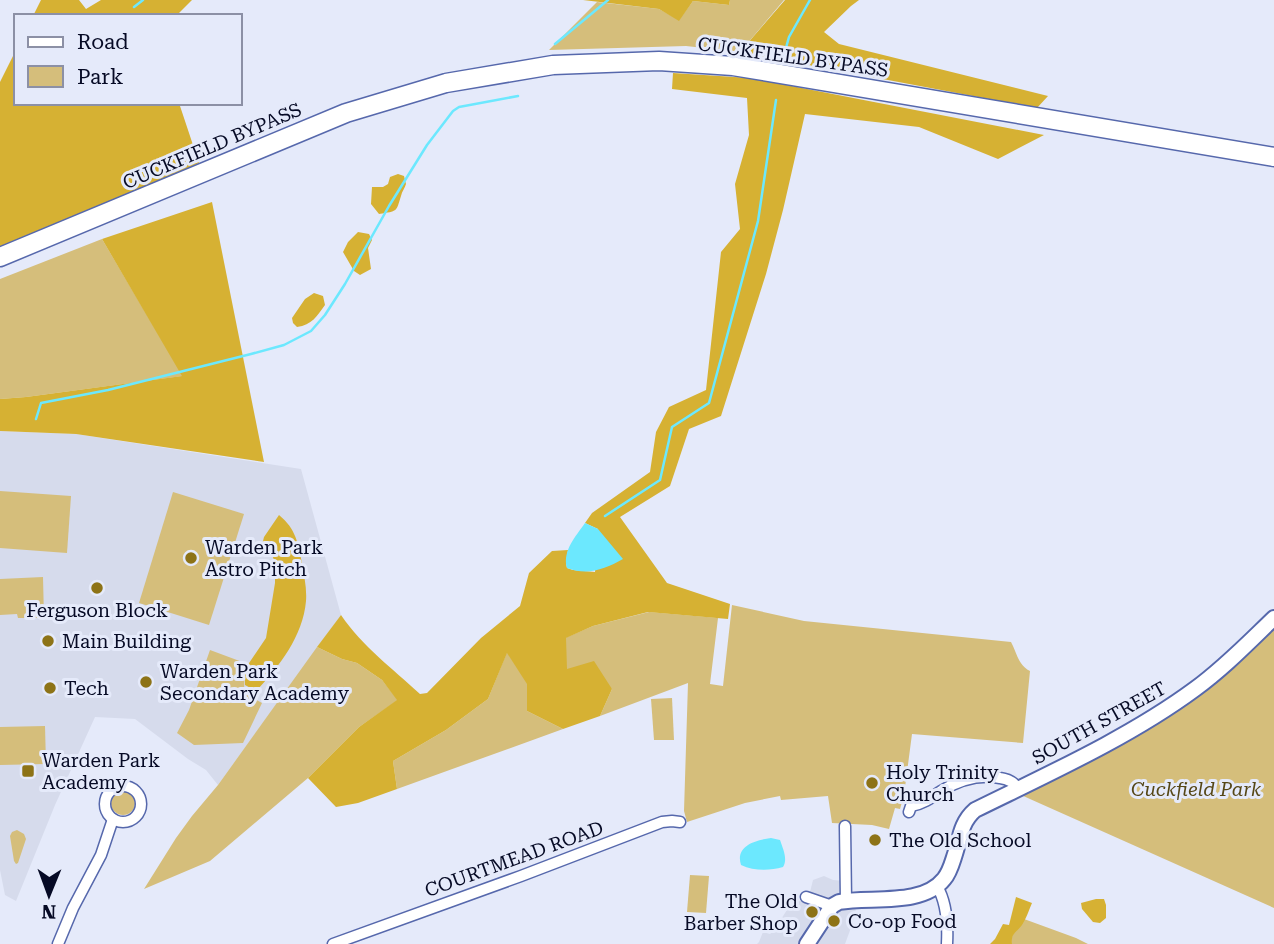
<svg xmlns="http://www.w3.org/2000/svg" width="1274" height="944" viewBox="0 0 1274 944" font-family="'Roboto Serif',serif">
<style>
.built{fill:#d6dbec}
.green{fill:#d5be7b}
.forest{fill:#d6b133}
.water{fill:#6ce8fe}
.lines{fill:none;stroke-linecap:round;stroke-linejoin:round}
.stream{stroke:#6ce8fe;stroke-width:2.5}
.street-casing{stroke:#5668ac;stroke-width:13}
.secondary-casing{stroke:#5668ac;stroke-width:18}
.highway-casing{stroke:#5668ac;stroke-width:21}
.street{stroke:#fff;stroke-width:10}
.secondary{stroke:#fff;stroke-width:14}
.highway{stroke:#fff;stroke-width:18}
.poi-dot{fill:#8d7317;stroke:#e5eafa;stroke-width:2.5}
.labels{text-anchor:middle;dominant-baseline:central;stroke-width:6;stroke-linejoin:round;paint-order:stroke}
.street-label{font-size:19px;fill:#060a25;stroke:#e5eafa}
.poi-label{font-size:19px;fill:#060a25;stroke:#e5eafa;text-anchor:start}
.park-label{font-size:19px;font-style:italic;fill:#564716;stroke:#e5eafa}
</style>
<rect width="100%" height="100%" fill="#e5eafa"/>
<g class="built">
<polygon points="0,431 76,434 301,469 341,615 218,785 206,770 188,759 135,719 95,717 55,805 16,901 5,895 0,870"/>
<polygon points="824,876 833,880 844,881 854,894 856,914 845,944 757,944 759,942 763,932 770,934 779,925 778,924 792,902 801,901 806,897 810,892 813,880"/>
</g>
<g class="green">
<polygon points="730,0 784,0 740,52 686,46 549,50 597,2 659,9 679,20 693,1 729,5"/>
<polygon points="102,239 183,376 26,397 0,399 0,279"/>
<polygon points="0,491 71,496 67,553 0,548"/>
<polygon points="173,492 244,514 209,625 139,603"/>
<polygon points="43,577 44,618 18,618 17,614 0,615 0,579"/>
<path d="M732 605 804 621 1011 642C1017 653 1018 665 1030 671L1023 743 912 734 904 795 900 809 895 808 889 829 872 825 832 823 828 796 781 800 780 796 745 803 687 822 684 811 688 683 600 716 612 689 566 669 565 638 593 626 649 612 718 618 710 684 723 686Z"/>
<path d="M1274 626V908L1021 795C1083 765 1149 734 1203 692 1228 672 1251 647 1274 626Z"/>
<polygon points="317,647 342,659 357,663 382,680 398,700 359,727 308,778 210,861 144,889 176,838 192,816 218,785"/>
<polygon points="210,650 245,663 244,693 262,703 243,743 194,745 177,733 189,710"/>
<polygon points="507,652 528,684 527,711 563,729 397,789 393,761 446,730 488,699"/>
<polygon points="672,698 674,740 654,740 651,699"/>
<polygon points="45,726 46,764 0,765 0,727"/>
<circle cx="123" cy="803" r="12"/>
<polygon points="17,830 24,834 26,839 18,863 16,864 14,861 10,836 12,832"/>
<polygon points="690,875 709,876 706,913 687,912"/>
<path d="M1024 919 1076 938 1088 944H1012C1009 933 1020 928 1024 919Z"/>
</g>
<g class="forest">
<polygon points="41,0 79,0 86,9 101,0 192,0 176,16 33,16"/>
<polygon points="583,0 730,0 729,5 693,1 679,21 659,9"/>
<polygon points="785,0 859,0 851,6 824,32 839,44 1048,96 1037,108 740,52"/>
<polygon points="16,50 16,103 179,103 199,163 88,213 0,249 0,82"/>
<path d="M673 73 750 78 1044 135 998 159 919 127 805 114 783 210 766 274 721 416 689 429 670 486 620 517 667 583 730 604 728 619 648 612 593 626 566 638 567 669 594 661 612 689 600 716 563 729 527 711V684L507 653 488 699 446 730 393 761 397 789 358 803 336 807 308 778 359 727 397 700 382 680 357 663 342 659 317 647 341 615C363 647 392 668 420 694L427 693 481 638 520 606 529 573 552 551 568 550 566 563 567 568 573 570 595 572 598 529 585 523 592 513 650 472 656 432 669 407 706 390 721 252 740 229 735 184 749 135 747 98 672 89Z"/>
<path d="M398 174 404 176 406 184C405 188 402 191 401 196 396 212 398 211 379 214L371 204 372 187H383L388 184 390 177Z"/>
<polygon points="212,202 264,462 76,434 0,431 0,399 26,397 182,376 102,239"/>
<polygon points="358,232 369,234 372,240 368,248 371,269 360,275 354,271 343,252 348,242"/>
<path d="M314 293 323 296 325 305C317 316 312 325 297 327L293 323 292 318 305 299Z"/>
<path d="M279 515C296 529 298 543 302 563 304 576 307 588 306 601 303 636 279 667 256 691L245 685V669L266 638 275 583V562L271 553 262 545 264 537Z"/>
<path d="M1016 897 1032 903C1029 910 1026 919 1022 925 1016 933 1011 933 1012 944H990L995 939 1003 924 1009 925Z"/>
<polygon points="1096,899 1104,899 1106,905 1106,918 1100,923 1093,922 1082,909 1081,903"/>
</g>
<g class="water">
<path d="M585 523 598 529 623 559C605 569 588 576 567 568 562 551 576 536 585 523Z"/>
<path d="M771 838 780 840C783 849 788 859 783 867 769 871 754 871 741 865 735 846 755 840 771 838Z"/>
</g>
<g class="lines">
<g class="stream">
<polyline points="134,7 143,0"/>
<polyline points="555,44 608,0"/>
<polyline points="784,55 789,37 810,0"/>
<polyline points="36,419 41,403 108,390 251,354 284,345 311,331 325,315 345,284 389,206 427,145 453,111 459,107 518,96"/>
<polyline points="605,516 660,480 672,427 709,403 758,221 776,100"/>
</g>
<defs>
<g id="street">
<circle cx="123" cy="804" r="18"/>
<path d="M909 812 911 806C923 804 931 798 941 791 959 780 979 774 1000 778 1008 779 1014 782 1019 789"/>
<polyline points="845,826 846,901"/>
<path d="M937 886C947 903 948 925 947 944"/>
<polyline points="806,897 832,906"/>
<polyline points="58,944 73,908 101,855 113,819"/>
<polyline points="333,944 521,876 662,822 672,821 680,822"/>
</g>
<path id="secondary" d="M807 944 832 906 839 902C870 896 922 907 944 879 950 872 952 863 955 854 960 838 961 822 975 810 1048 774 1130 737 1195 689 1224 668 1249 642 1274 618"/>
<polyline id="highway" points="0,257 346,113 446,83 553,65 659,61 733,66 1274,157"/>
</defs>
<use href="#street" class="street-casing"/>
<use href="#secondary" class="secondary-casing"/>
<use href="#highway" class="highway-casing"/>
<use href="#street" class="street"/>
<use href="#secondary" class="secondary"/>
<use href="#highway" class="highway"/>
</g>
<g class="poi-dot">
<circle cx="191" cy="558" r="7"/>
<circle cx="97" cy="588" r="7"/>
<circle cx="48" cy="641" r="7"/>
<circle cx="146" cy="682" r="7"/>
<circle cx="50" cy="688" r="7"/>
<rect x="21" y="764" width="14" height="14" rx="3.5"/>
<circle cx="872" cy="783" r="7"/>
<circle cx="875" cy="840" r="7"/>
<circle cx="812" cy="912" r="7"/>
<circle cx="834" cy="921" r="7"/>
</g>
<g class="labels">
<g class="street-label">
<text transform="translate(793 57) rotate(8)">CUCKFIELD BYPASS</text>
<text transform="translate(212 146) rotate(-23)">CUCKFIELD BYPASS</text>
<text transform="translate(1099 723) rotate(-29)">SOUTH STREET</text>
<text transform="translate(514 859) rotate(-20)">COURTMEAD ROAD</text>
</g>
<g class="poi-label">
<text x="205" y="547">Warden Park<tspan x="205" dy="22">Astro Pitch</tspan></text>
<text x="97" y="610" text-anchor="middle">Ferguson Block</text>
<text x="62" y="641">Main Building</text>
<text x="160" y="671">Warden Park<tspan x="160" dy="22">Secondary Academy</tspan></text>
<text x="64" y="688">Tech</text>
<text x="42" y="760">Warden Park<tspan x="42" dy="22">Academy</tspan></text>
<text x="886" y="772">Holy Trinity<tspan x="886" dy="22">Church</tspan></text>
<text x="889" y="840">The Old School</text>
<text x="798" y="901" text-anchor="end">The Old<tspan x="798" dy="22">Barber Shop</tspan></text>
<text x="848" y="921">Co-op Food</text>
</g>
<g class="park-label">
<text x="1196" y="789">Cuckfield Park</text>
</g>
</g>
<rect x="14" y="14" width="228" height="91" fill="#e5eafa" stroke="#8c90a5" stroke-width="2"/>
<rect x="28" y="37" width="35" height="10" fill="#ffffff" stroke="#8c90a5" stroke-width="2"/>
<text x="77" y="49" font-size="21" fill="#060a25">Road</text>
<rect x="28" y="66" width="35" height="21" fill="#d5be7b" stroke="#8c90a5" stroke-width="2"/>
<text x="77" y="84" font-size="21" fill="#060a25">Park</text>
<g transform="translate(49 895) rotate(181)" stroke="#e5eafa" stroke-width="5" paint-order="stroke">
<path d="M0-5L12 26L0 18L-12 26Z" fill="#060a25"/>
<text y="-10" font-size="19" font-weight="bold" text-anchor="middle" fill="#060a25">N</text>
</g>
</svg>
